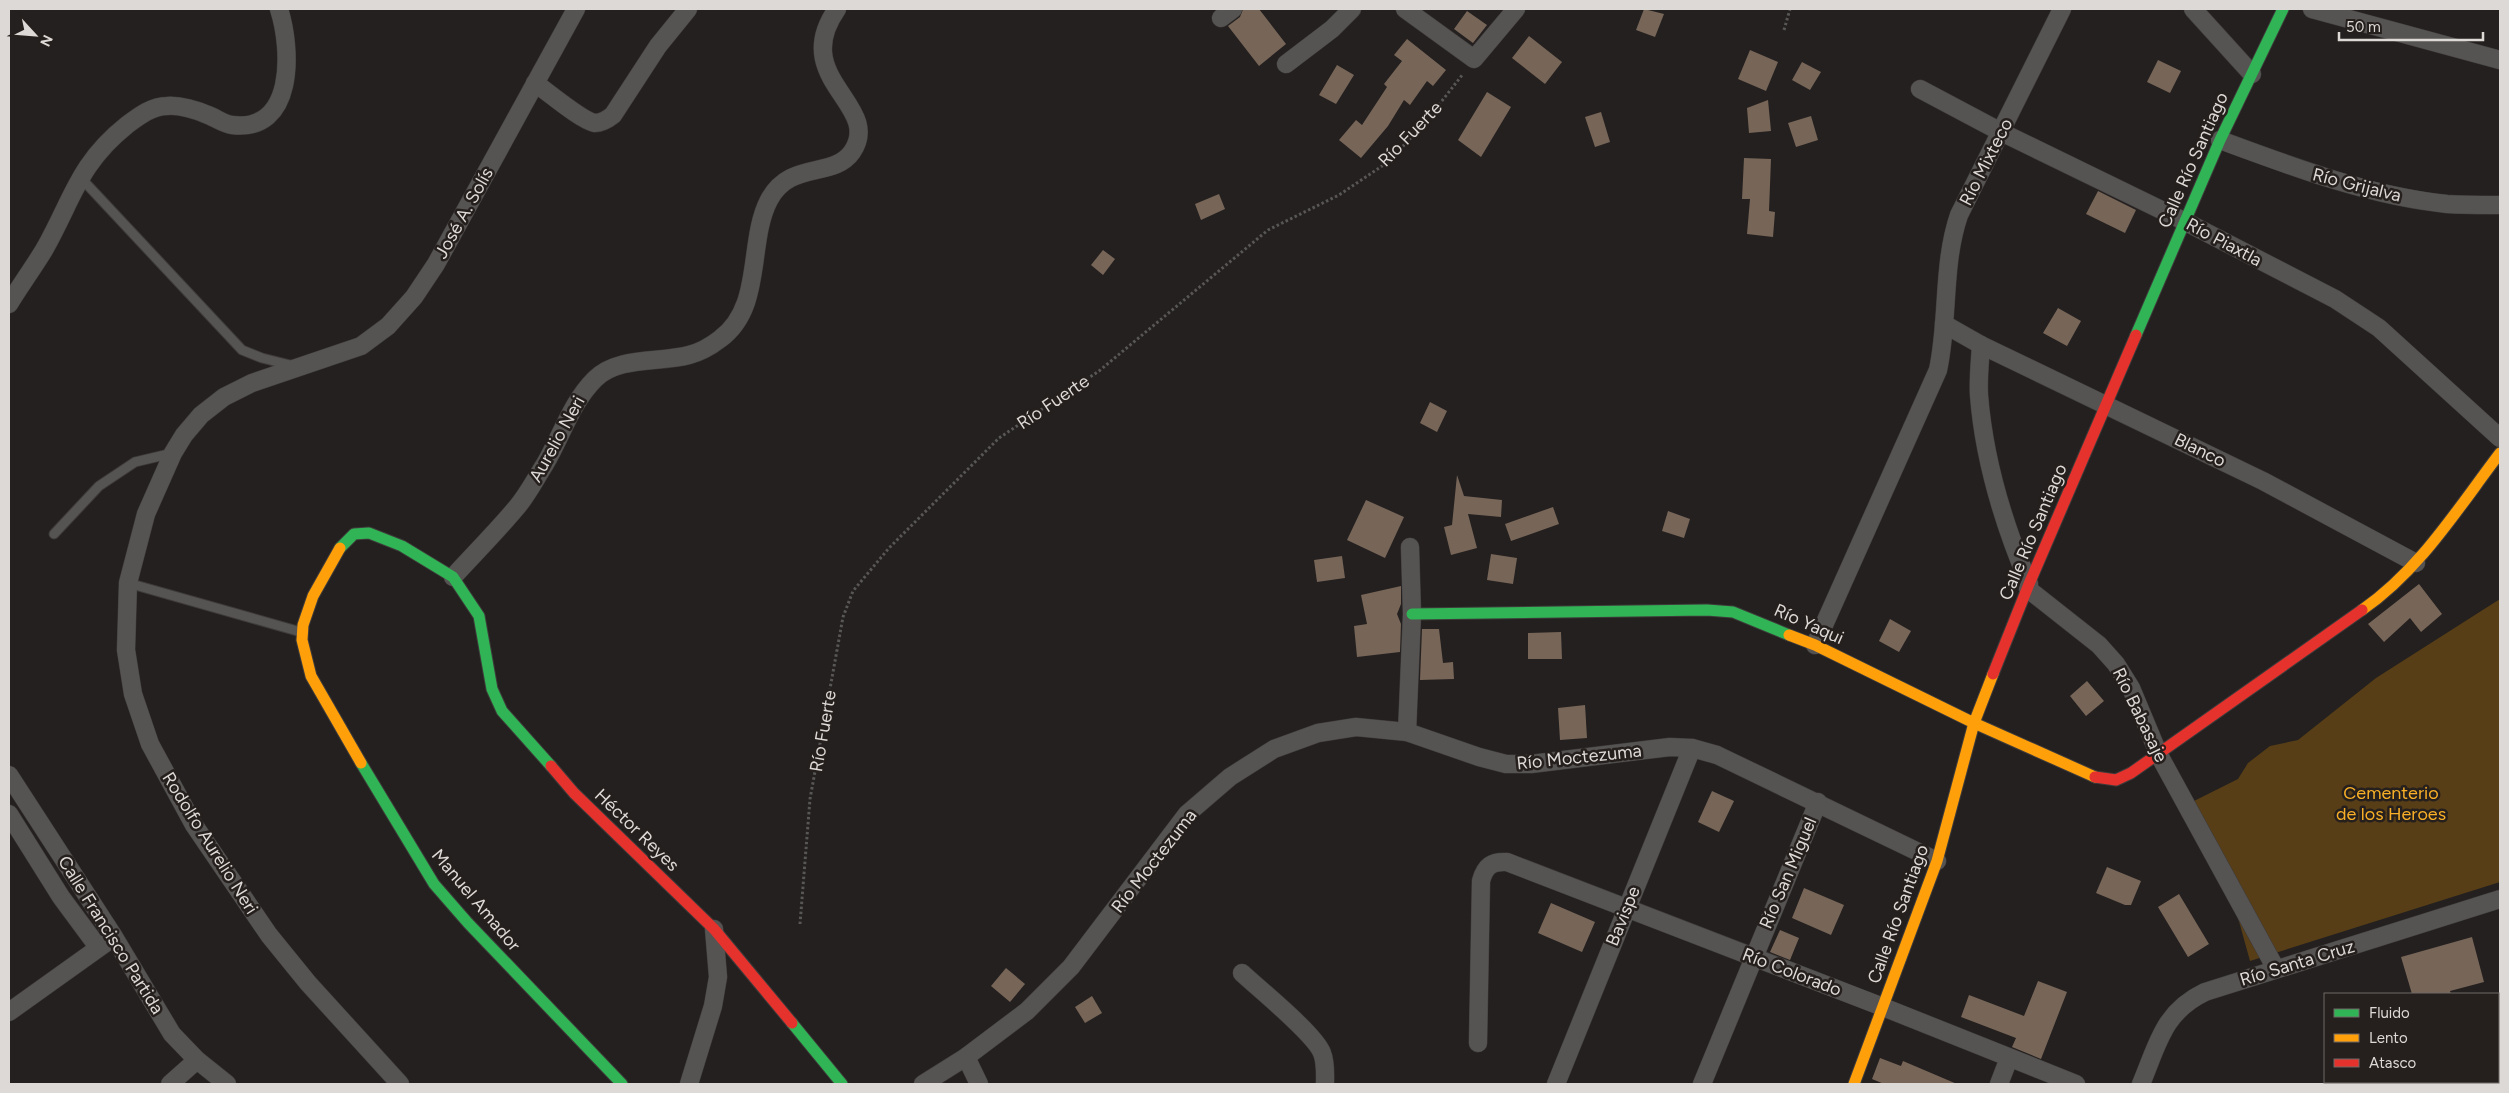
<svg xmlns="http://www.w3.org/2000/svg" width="2509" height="1093" viewBox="0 0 2509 1093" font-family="Figtree,sans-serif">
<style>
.green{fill:#573e17}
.building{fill:#776558}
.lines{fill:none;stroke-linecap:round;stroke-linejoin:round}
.lane-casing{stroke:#3e3b3a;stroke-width:11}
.street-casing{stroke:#3e3b3a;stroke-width:19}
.fast-casing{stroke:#3e3b3a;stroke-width:13}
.slow-casing{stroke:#3e3b3a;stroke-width:13}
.jam-casing{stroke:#3e3b3a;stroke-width:13}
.path{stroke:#595756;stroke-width:3;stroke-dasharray:2.5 2.5;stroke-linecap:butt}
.lane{stroke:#565453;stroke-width:9}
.street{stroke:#565453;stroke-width:18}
.fast{stroke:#30b455;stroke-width:11}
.slow{stroke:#ff9f0a;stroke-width:11}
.jam{stroke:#e5322d;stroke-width:11}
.labels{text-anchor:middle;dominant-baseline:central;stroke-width:5;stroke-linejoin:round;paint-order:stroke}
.street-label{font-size:18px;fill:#ddd9d7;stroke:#251f1d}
.park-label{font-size:18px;fill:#f8af27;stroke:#251f1d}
</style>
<rect width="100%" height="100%" fill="#23201f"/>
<polygon class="green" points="2500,599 2500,882 2250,961 2224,867 2194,801 2238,779 2248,763 2270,746 2298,740 2376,678"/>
<g class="building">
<polygon points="1243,9 1259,9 1286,44 1259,66 1228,26 1240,17"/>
<polygon points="1644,9 1664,14 1655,37 1636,30"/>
<polygon points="1467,11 1487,25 1473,43 1454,29"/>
<polygon points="1529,36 1562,62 1545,84 1512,58"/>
<polygon points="1407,39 1446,70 1433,86 1427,81 1410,105 1404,100 1388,126 1361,158 1339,140 1356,120 1362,125 1387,87 1384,84 1402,61 1394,55"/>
<polygon points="1750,50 1778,62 1766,91 1738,79"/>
<polygon points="2158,60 2181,71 2170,93 2147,82"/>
<polygon points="1802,62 1821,72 1810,90 1792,80"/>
<polygon points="1337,65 1354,75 1336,104 1319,95"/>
<polygon points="1487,92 1511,107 1481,157 1458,140"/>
<polygon points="1768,100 1771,131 1749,133 1747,108"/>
<polygon points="1601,112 1610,142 1595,147 1585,117"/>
<polygon points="1811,116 1818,140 1796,147 1788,123"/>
<polygon points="1744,158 1771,159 1769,211 1775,212 1773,237 1747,234 1750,199 1742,199"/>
<polygon points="2098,191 2136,210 2125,233 2086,214"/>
<polygon points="1219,194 1225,209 1201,220 1195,204"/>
<polygon points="1103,250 1115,259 1103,275 1091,265"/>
<polygon points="2058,308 2081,321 2067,346 2043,333"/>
<polygon points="1430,402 1447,411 1437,432 1420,423"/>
<polygon points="1457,475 1464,496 1502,500 1501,517 1468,514 1477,548 1451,555 1444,527 1452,525"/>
<polygon points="1366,500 1404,517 1385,558 1347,540"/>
<polygon points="1553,507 1559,524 1511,541 1505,524"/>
<polygon points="1668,511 1690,519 1684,538 1662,531"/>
<polygon points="1491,554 1517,558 1513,584 1487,580"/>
<polygon points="1342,556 1345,578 1317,582 1314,560"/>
<polygon points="2419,584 2442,614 2421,632 2410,618 2384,642 2368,624"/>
<polygon points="1401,586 1401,604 1397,614 1401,624 1400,652 1357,657 1354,626 1367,624 1361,595"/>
<polygon points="1890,619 1911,631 1899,652 1879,641"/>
<polygon points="1422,629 1439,629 1443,663 1453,662 1454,679 1420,680"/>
<polygon points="1561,632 1562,659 1528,659 1528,633"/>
<polygon points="2087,681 2104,701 2086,716 2070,696"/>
<polygon points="1585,705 1587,738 1560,740 1558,708"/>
<polygon points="1712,791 1734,801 1719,832 1698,822"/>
<polygon points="2107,867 2141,881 2131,905 2125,905 2096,893"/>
<polygon points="1804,888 1844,905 1831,935 1792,918"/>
<polygon points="2179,894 2209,944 2188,957 2158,907"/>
<polygon points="1551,903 1595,922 1582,952 1538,933"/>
<polygon points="1780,930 1799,938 1790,960 1770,952"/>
<polygon points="2472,937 2484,982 2450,991 2451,994 2412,994 2401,957"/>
<polygon points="1006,968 1025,984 1010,1002 991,986"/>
<polygon points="2038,981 2067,992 2041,1059 2012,1047 2016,1038 1961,1017 1969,995 2024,1016"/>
<polygon points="1092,996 1102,1013 1085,1023 1075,1007"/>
<polygon points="1880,1058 1901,1066 1903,1061 1957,1084 1884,1084 1872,1079"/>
</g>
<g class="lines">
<defs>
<g id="lane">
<polyline points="80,177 242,350 262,358 294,366"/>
<polyline points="54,534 99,486 135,462 173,453"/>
<polyline points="128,583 301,632"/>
</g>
<g id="street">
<polyline points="1405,9 1474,59 1516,9"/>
<polyline points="2193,9 2252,74"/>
<polyline points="2312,9 2500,60"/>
<polyline points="1221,18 1233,9"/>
<polyline points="1286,64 1332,29 1352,9"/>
<path d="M535 83C548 92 582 121 595 123 602 123 608 119 613 115L658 46 688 9"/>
<polyline points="1920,89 2001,132 2184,221 2335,299 2379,328 2500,438"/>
<path d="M2220 140C2293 167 2369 196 2447 204 2464 205 2483 205 2500 205"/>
<path d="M9 304C20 286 33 268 44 250 73 199 78 164 127 125 139 116 152 106 167 106 180 105 197 110 208 115 216 118 224 124 232 125 295 133 292 50 279 9"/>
<polyline points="1944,324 1981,345 2263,481 2416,563"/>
<path d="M1981 345C1980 361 1978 379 1979 395 1984 460 2004 525 2029 584"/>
<path d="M453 577C474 554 497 531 517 507 528 494 536 478 545 464 562 435 571 403 595 379 618 356 659 363 689 355 701 352 711 346 720 339 764 307 747 242 769 200 790 160 833 179 852 152 884 105 788 79 837 9"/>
<polyline points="2028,589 2099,645 2116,664 2131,688 2159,755 2276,969"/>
<path d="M1815 645 1938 370C1949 319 1942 265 1959 215L2062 9"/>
<polyline points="1407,732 1412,614 1410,547"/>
<polyline points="9,775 114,937 172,1034 197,1060 227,1084"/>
<polyline points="9,814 61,897 98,947"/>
<path d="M1242 973C1259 989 1315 1034 1322 1053 1326 1063 1325 1074 1325 1084"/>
<polyline points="9,1012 107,942"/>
<polyline points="2498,1041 2500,1041"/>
<path d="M1478 1043 1481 881C1485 866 1492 861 1507 862L1883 1007 2076 1084"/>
<polyline points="966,1057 979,1084"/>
<polyline points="170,1084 197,1060"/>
<polyline points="400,1084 308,983 269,935 194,825 150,744 133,694 126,650 128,583 146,514 173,453 184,435 201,415 224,397 252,383 361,346 388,326 414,297 436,264 576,9"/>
<polyline points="689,1084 713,1006 718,977 714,929"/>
<polyline points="923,1084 966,1057 1027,1011 1071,967 1187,814 1230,777 1274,749 1318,733 1356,727 1407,732 1479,757 1506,764 1531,764 1670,747 1692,748 1717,755 1937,861"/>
<polyline points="1556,1084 1692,748"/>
<polyline points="1702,1084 1818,802"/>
<polyline points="1999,1084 2009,1058"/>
<path d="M2141 1084C2158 1044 2163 1012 2205 992L2500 899"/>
<polyline points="2373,1084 2378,1082"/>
</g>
<g id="fast">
<polyline points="2136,335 2220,140 2283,9"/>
<polyline points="340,548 354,534 369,533 402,546 453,577 479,616 492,689 502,711 551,766"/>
<polyline points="1412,614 1707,610 1733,612 1789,635"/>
<polyline points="361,763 434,884 468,923 622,1084"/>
<polyline points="792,1023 842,1084"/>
</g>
<g id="slow">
<polyline points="340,548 313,596 303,625 302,640 311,676 361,763"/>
<path d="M2362 610C2420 570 2458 508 2500 453"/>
<polyline points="1789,635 1815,645 1974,723 2095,777"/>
<polyline points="1854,1084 1937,861 1974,723 1993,674"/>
</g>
<g id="jam">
<polyline points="1993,674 2029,584 2136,335"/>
<polyline points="551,766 574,793 714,929 792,1023"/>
<polyline points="2095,777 2116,780 2131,773 2362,610"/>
</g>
</defs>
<use href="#lane" class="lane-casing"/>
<use href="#street" class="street-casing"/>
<use href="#fast" class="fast-casing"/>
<use href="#slow" class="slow-casing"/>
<use href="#jam" class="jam-casing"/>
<g class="path">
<polyline points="1784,30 1790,9"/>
<polyline points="800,924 810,799 843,617 853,591 889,548 999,438 1099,371 1268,230 1339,195 1388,162 1423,125 1463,74"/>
</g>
<use href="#lane" class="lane"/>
<use href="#street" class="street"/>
<use href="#fast" class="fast"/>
<use href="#slow" class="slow"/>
<use href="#jam" class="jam"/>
</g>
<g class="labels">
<g class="street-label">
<text transform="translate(1410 134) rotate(-46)">Río Fuerte</text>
<text transform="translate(2193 160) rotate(-66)">Calle Río Santiago</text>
<text transform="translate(1986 162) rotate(-63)">Río Mixteco</text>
<text transform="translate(2357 185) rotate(14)">Río Grijalva</text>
<text transform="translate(464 213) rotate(-61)">José A. Solís</text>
<text transform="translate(2224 242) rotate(28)">Río Piaxtla</text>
<text transform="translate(1053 402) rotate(-34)">Río Fuerte</text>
<text transform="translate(557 439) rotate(-61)">Aurelio Neri</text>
<text transform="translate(2200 450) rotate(26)">Blanco</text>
<text transform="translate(2033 532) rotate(-67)">Calle Río Santiago</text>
<text transform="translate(1809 624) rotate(24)">Río Yaqui</text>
<text transform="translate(2140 715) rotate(64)">Río Babasaje</text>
<text transform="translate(823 731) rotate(-80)">Río Fuerte</text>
<text transform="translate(1579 757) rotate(-6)">Río Moctezuma</text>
<text transform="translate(637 830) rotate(44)">Héctor Reyes</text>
<text transform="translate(210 843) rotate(58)">Rodolfo Aurelio Neri</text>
<text transform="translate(1154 861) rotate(-52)">Río Moctezuma</text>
<text transform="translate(1788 873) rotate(-67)">Río San Miguel</text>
<text transform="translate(476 900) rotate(50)">Manuel Amador</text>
<text transform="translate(1898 914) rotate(-70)">Calle Río Santiago</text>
<text transform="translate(1623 916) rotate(-68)">Bavispe</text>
<text transform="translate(111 935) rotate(58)">Calle Francisco Partida</text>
<text transform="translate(2297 963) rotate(-17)">Río Santa Cruz</text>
<text transform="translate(1792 972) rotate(21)">Río Colorado</text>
</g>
<g class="park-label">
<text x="2391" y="793">Cementerio<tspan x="2391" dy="21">de los Heroes</tspan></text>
</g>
</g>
<rect width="2509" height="1093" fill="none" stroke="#ddd9d7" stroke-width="20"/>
<rect x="2324" y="993" width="175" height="90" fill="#251f1d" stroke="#6f6967"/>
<rect x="2334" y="1009" width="25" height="8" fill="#30b455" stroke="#6f6967"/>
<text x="2369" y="1018" font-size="15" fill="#ddd9d7">Fluido</text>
<rect x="2334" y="1034" width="25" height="8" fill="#ff9f0a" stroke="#6f6967"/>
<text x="2369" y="1043" font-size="15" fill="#ddd9d7">Lento</text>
<rect x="2334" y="1059" width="25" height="8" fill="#e5322d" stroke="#6f6967"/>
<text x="2369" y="1068" font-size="15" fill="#ddd9d7">Atasco</text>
<g transform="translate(35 35) rotate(116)" stroke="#251f1d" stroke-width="4" paint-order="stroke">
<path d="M0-4L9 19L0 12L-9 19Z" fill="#ddd9d7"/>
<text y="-8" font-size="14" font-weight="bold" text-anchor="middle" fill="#ddd9d7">N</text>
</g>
<path d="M2339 32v8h144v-8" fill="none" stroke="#ddd9d7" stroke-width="2.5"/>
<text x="2346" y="32" font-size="15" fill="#ddd9d7" stroke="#251f1d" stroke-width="4" paint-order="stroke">50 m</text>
</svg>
